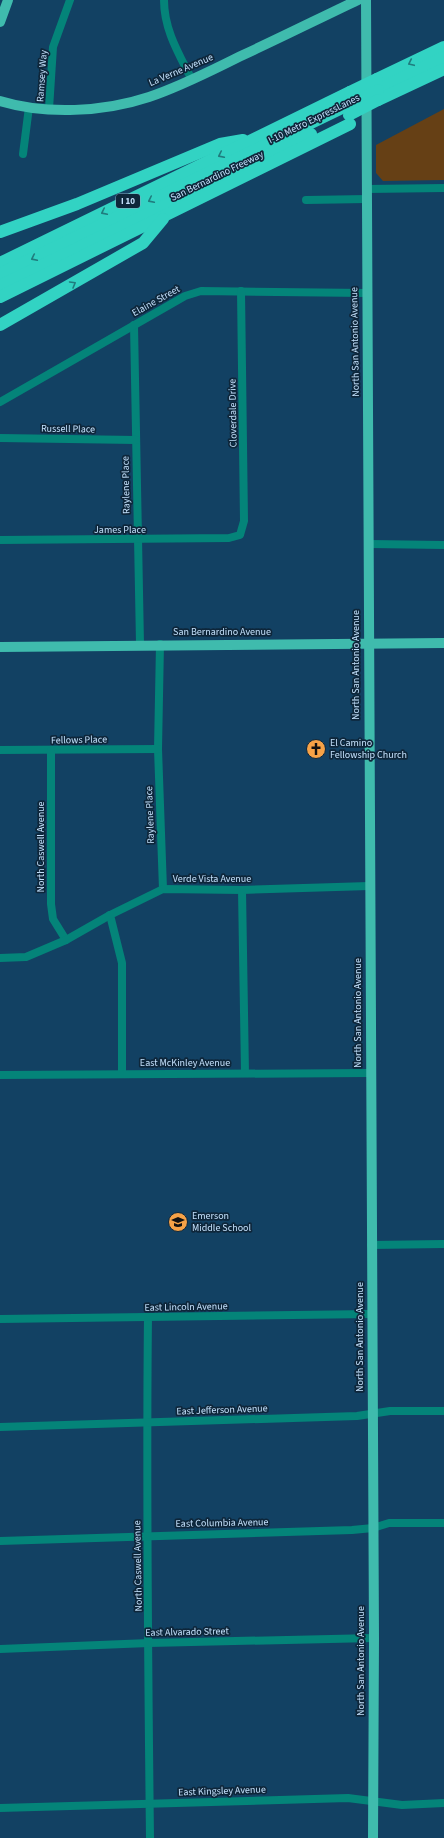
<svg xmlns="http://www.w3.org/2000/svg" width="444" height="1838" viewBox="0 0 444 1838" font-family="'Source Sans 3',sans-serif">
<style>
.green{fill:#664015}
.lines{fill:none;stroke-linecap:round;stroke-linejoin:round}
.minor{stroke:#048479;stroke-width:8}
.major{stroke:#3fbbad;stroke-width:10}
.highway{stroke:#32d3c3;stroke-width:12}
.highway-bridge{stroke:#32d3c3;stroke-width:12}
.oneway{stroke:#207c7e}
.labels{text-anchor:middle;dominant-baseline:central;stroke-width:3.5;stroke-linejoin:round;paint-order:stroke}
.shield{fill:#0e263a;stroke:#8da8c1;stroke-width:1}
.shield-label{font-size:9px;font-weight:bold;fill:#c3e0fb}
.street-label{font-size:10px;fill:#c3e0fb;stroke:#0e263a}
.poi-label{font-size:10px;fill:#c3e0fb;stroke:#0e263a;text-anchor:start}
</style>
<rect width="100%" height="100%" fill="#124163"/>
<polygon class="green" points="444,109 444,180 383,181 376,173 376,145"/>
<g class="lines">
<g class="minor">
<path d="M164 0C164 30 179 54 192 80"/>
<polyline points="49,109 53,47 70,0"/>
<polyline points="23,154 29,107"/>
<polyline points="367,189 444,188"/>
<polyline points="306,200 367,199"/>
<polyline points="134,325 140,644"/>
<polyline points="0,402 185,296 201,291 366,293"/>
<polyline points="0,438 136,440"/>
<polyline points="0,540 229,538 240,535 244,521 241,291"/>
<polyline points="369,544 444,545"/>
<polyline points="160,644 158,749 163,889"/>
<polyline points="0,750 158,749"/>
<polyline points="51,751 51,904 53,919 66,940"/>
<polyline points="242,890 245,1073"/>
<polyline points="110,915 122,963 122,1074"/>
<polyline points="0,958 26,957 66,940 110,915 163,889 242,890 369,886"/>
<polyline points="0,1075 370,1073"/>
<polyline points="371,1245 444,1244"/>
<path d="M148 1317C146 1491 148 1664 150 1838"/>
<polyline points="0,1319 372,1314"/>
<polyline points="0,1427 357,1416 390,1411 444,1411"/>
<polyline points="0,1541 352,1530 373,1528 389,1523 444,1523"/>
<polyline points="0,1649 149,1643 374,1638"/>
<polyline points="0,1808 348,1798 402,1805 444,1803"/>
</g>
<g class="major">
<polyline points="366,0 374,1638 373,1838"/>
<polyline points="0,22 8,0"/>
<path d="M0 101C46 115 104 112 149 97 182 86 212 70 243 55 282 37 320 18 358 0"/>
<polyline points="0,647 444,643"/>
</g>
<g class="highway">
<polyline points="377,79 444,47"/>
<polyline points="378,90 444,57"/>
<polyline points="378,100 444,69"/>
<polyline points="0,232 77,204 220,144 243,140"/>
<polyline points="0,263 350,92"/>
<polyline points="0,274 350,104"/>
<polyline points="0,286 311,134"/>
<polyline points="0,297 350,124"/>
<polyline points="0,325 143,243 163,219"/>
</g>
<g class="highway-bridge">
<polyline points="350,92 377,79"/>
<polyline points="350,104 378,90"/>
<polyline points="349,115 378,100"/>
</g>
</g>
<defs><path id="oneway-chevron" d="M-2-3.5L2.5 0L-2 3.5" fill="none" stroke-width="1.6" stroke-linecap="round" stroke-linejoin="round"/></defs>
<g class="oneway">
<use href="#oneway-chevron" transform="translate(411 63) rotate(155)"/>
<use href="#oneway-chevron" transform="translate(221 155) rotate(154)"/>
<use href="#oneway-chevron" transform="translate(151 200) rotate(154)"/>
<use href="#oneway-chevron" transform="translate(104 212) rotate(154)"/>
<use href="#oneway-chevron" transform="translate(34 258) rotate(154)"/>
<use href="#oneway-chevron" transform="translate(73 284) rotate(-30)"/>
</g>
<defs>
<symbol id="church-disc" viewBox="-11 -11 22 22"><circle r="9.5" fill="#f6a247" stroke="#0e263a"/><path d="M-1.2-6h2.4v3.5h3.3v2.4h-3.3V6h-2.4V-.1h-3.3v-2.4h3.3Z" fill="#111"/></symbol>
<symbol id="school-disc" viewBox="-11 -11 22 22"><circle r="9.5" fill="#f6a247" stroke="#0e263a"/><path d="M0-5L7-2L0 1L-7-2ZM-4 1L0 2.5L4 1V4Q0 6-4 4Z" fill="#111"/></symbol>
</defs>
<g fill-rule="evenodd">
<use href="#church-disc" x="305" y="738" width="22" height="22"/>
<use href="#school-disc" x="167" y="1211" width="22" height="22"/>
</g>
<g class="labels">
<rect class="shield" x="116" y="194" width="24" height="14" rx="3"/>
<g class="shield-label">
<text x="128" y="201">I 10</text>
</g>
<g class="street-label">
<text transform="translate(181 70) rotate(-23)">La Verne Avenue</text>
<text transform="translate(42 76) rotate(-86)">Ramsey Way</text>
<text transform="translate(314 119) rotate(-26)">I-10 Metro ExpressLanes</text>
<text transform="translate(217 176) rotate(-26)">San Bernardino Freeway</text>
<text transform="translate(156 301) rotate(-29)">Elaine Street</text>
<text transform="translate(355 342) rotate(-91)">North San Antonio Avenue</text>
<text transform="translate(233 413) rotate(-91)">Cloverdale Drive</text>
<text transform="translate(68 429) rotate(1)">Russell Place</text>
<text transform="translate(126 485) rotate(-91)">Raylene Place</text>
<text x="120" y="530">James Place</text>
<text x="222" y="632">San Bernardino Avenue</text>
<text transform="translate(356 665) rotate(-90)">North San Antonio Avenue</text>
<text transform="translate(79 740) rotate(-1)">Fellows Place</text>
<text transform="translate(150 815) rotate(-92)">Raylene Place</text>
<text transform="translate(41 847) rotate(-90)">North Caswell Avenue</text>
<text x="212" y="879">Verde Vista Avenue</text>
<text transform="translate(358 1013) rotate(-90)">North San Antonio Avenue</text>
<text x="185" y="1063">East McKinley Avenue</text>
<text transform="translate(186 1307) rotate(-1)">East Lincoln Avenue</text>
<text transform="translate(360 1337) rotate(-90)">North San Antonio Avenue</text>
<text transform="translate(222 1410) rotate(-2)">East Jefferson Avenue</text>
<text transform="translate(222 1523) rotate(-1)">East Columbia Avenue</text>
<text transform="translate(138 1566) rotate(-91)">North Caswell Avenue</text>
<text transform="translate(187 1632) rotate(-1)">East Alvarado Street</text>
<text transform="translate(361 1661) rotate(-90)">North San Antonio Avenue</text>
<text transform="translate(222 1791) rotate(-2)">East Kingsley Avenue</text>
</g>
<g class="poi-label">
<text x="330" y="743">El Camino<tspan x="330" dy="12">Fellowship Church</tspan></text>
<text x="192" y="1216">Emerson<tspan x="192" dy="12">Middle School</tspan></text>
</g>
</g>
</svg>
